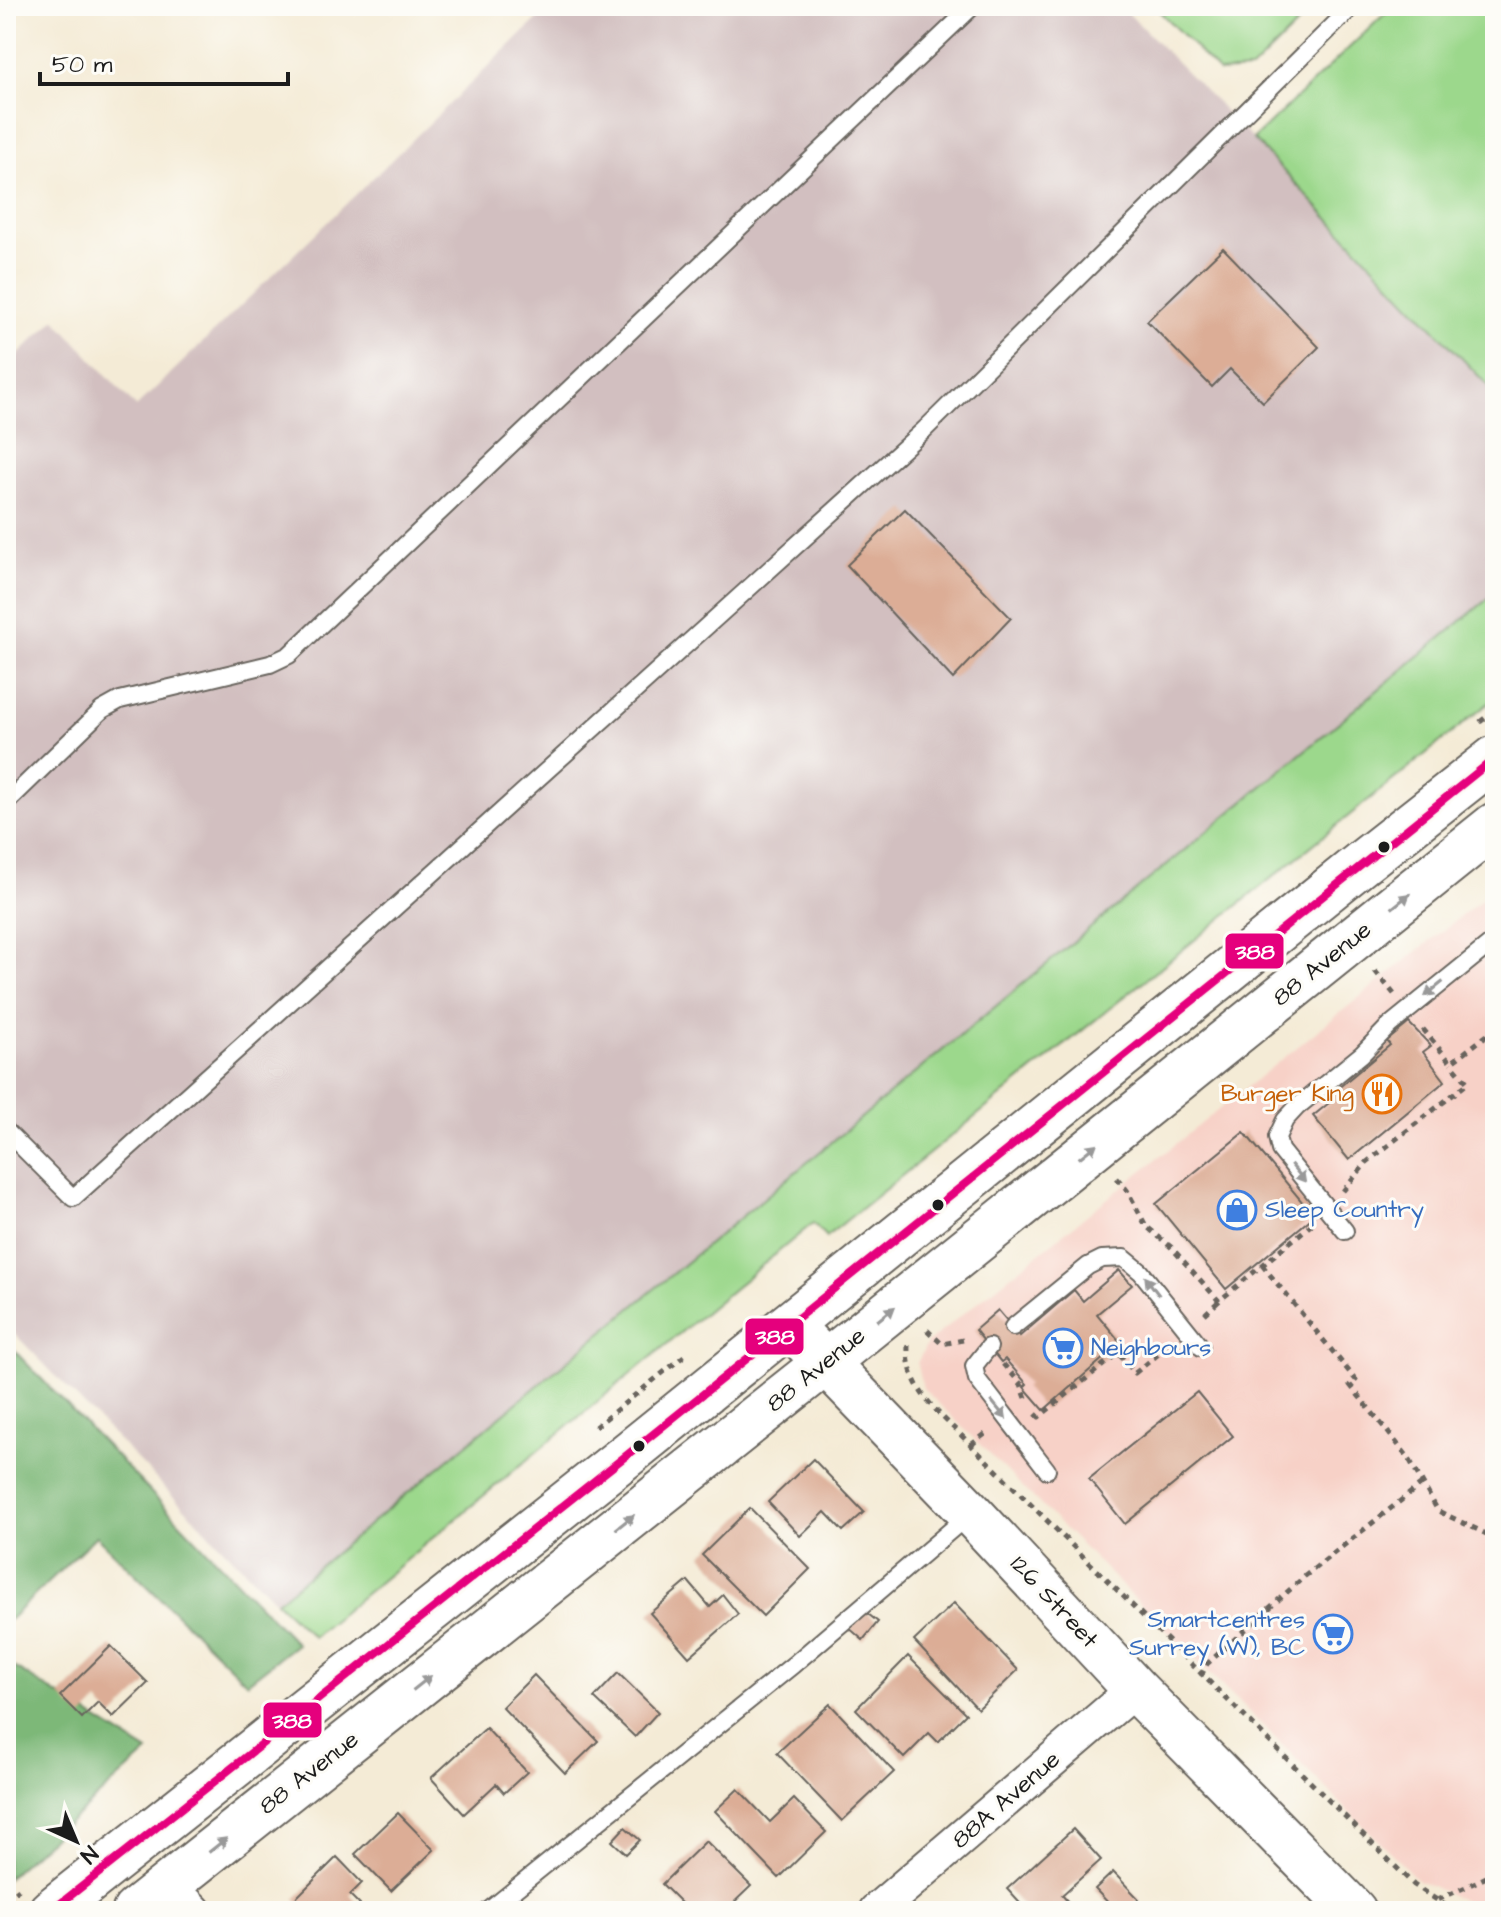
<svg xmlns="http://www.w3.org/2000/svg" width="1501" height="1917" viewBox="0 0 1501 1917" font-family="'Architects Daughter',sans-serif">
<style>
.built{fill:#f7d1c7}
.industrial{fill:#d2bfc0}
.green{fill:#9cd88c;stroke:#5c7a54;stroke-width:2}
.forest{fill:#7db878;stroke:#4c6a4a;stroke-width:2}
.building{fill:#dcad96}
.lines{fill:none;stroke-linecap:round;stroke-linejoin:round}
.lane-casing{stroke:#68645d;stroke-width:20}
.street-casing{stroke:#68645d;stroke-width:38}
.secondary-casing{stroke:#68645d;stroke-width:48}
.path{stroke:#68645d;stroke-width:5;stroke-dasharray:6 6;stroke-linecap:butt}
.lane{stroke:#fff;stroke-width:16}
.street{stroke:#fff;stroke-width:34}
.secondary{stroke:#fff;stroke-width:44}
.bus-1-casing{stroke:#fdfcf7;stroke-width:14}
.bus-1{stroke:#e5007d;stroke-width:8}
.oneway{fill:#999}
.bus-dot{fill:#1c1c1c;stroke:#fdfcf7;stroke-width:3}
.labels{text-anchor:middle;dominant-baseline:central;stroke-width:6;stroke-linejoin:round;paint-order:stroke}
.street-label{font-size:24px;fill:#1c1c1c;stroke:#fdfcf7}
.food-label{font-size:24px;fill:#c56008;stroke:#fdfcf7;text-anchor:end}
.shop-label{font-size:24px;fill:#366cbe;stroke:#fdfcf7;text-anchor:start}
.line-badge{stroke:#fdfcf7;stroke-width:3}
.badge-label{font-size:22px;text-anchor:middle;font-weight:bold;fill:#fff}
</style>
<rect width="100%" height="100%" fill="#fdfcf7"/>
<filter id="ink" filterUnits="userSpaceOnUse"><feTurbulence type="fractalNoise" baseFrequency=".0125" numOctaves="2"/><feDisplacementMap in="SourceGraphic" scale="16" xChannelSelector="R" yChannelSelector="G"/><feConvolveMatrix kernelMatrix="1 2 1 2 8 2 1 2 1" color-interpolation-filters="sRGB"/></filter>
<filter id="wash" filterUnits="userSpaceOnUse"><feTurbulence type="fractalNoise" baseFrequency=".006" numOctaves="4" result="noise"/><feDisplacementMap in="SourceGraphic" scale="32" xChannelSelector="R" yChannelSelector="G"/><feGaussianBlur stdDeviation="1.8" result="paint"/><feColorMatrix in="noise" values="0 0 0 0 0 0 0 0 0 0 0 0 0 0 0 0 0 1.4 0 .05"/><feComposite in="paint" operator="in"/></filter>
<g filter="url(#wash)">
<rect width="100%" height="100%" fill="#f4ebd6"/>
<polygon class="built" points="1495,889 1495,1911 1485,1911 1418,1880 923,1388 917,1363 928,1342"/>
<polygon class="industrial" points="551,6 1121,6 1253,139 1495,393 1495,593 276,1602 6,1325 6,367 55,319 136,407"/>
<g class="green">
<polygon points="1154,6 1316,6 1251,70 1219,72"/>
<polygon points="1393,6 1495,6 1495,393 1253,139"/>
<polygon points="1495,593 1495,698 826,1237 813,1223 313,1637 276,1602"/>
</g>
<g class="forest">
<polygon points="6,1342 297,1644 247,1683 96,1536 6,1623"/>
<polygon points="6,1662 148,1752 6,1879"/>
</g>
<g id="blocks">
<g class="building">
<polygon points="1223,248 1319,347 1263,402 1230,369 1212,387 1147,321"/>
<polygon points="905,509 1011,618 953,679 847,565"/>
<polygon points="1409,1023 1431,1046 1423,1052 1445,1081 1349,1160 1313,1116 1329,1103 1325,1099 1390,1045 1387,1041"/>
<polygon points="1244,1132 1314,1216 1226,1289 1156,1204"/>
<polygon points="1119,1270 1132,1285 1097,1314 1121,1343 1044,1410 1024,1387 1027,1384 1005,1359 1001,1362 975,1330 998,1310 1020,1336 1074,1290 1083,1301"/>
<polygon points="1197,1392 1233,1436 1125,1524 1089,1479"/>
<polygon points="813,1459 864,1512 843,1531 825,1512 800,1536 768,1502"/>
<polygon points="750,1508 810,1569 763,1616 702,1555"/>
<polygon points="688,1581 710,1607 723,1595 738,1614 689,1657 650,1613"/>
<polygon points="954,1603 1018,1670 978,1709 914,1641"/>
<polygon points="863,1610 878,1622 863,1640 848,1627"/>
<polygon points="111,1646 148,1683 113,1717 98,1702 82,1718 60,1696"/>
<polygon points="908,1656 966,1714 938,1742 929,1733 904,1758 856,1709"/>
<polygon points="618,1673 658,1712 635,1737 594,1698"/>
<polygon points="534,1675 598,1741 565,1773 502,1707"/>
<polygon points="830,1704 894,1772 842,1821 777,1753"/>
<polygon points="486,1728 527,1772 504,1793 496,1784 464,1814 431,1778"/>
<polygon points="738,1789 770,1822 794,1799 826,1832 779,1878 715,1811"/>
<polygon points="398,1813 434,1850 391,1891 355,1854"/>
<polygon points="625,1827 640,1840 626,1854 612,1841"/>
<polygon points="1073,1829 1101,1860 1062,1895 1076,1911 1027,1911 1007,1889"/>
<polygon points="706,1841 751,1886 725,1911 689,1911 662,1884"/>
<polygon points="337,1857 362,1883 350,1895 366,1911 307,1911 295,1899"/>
<polygon points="1113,1872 1139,1899 1127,1911 1116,1911 1095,1889"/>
</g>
</g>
</g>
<g filter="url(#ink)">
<use href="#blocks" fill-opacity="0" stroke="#68645d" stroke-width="2"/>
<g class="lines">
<defs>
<g id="lane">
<polyline points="6,803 102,710 120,700 270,664 289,655 973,6"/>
<polyline points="6,1131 73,1198 923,431 1353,6"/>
<polyline points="1345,1231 1280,1150 1277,1137 1285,1120 1297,1107 1362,1054 1390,1025 1495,940"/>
<polyline points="1013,1327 1088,1266 1102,1259 1124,1258 1141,1272 1201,1347"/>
<polyline points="989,1347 974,1366 977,1379 1047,1470"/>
<polyline points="488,1911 793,1665 970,1514"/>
</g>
<g id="street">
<polyline points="168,1885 194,1911"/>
<polyline points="876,1911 1135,1689"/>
</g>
<g id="secondary">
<polyline points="805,1341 971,1513 1135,1689 1354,1911"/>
<polyline points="51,1911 627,1455 1363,862 1495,758"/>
<polyline points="135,1911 825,1363 1495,825"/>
</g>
</defs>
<use href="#lane" class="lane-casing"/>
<use href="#street" class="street-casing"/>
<use href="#secondary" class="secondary-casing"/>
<g class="path">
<polyline points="1480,722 1495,710"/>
<polyline points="1375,971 1394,994"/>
<polyline points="1423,1029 1451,1063 1495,1029"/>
<polyline points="1117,1178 1127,1190 1146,1226 1171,1247 1219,1301 1312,1224"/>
<polyline points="1343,1191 1367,1162 1468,1083 1451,1063"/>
<polyline points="1262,1265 1356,1380 1350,1385 1408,1457 1438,1511 1495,1538"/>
<polyline points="1205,1314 1219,1301"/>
<polyline points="927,1330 942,1344 963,1340"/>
<path d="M908 1345C906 1391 941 1414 971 1445L1414 1885 1454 1911"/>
<polyline points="1003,1364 1021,1384 1026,1398"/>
<polyline points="1036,1414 1039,1417 1118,1353 1135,1373 1171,1344"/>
<polyline points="595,1427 684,1356"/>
<polyline points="971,1445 989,1431"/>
<polyline points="1201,1676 1207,1664 1305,1576 1423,1483"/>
<polyline points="6,1899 19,1889"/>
<polyline points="1438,1900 1495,1873"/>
</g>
<use href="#lane" class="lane"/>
<use href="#street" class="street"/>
<use href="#secondary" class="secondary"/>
<defs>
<polyline id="bus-1" points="51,1911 627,1455 1495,758"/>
</defs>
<use href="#bus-1" class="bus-1-casing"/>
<use href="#bus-1" class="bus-1"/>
</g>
<defs><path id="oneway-solid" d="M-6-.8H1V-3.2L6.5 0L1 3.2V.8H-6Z" transform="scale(2)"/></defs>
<g class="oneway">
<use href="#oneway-solid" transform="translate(1401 901) rotate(-39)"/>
<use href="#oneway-solid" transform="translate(1434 989) rotate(141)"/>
<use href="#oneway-solid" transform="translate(1088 1151) rotate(-39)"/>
<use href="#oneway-solid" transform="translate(1298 1173) rotate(51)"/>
<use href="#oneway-solid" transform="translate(1152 1286) rotate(-127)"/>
<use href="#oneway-solid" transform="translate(886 1314) rotate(-39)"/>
<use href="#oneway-solid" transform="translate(999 1410) rotate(51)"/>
<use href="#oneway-solid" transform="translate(625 1522) rotate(-38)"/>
<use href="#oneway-solid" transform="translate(422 1683) rotate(-38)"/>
<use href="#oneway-solid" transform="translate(218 1845) rotate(-38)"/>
</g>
</g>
<defs>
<symbol id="restaurant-ring" viewBox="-11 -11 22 22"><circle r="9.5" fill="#fdfcf7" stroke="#e8710a" stroke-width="1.5"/><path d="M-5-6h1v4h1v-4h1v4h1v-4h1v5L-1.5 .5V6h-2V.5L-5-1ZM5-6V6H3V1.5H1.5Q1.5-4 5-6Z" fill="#e8710a"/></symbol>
<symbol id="shop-ring" viewBox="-11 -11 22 22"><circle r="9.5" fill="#fdfcf7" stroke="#3f7fe0" stroke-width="1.5"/><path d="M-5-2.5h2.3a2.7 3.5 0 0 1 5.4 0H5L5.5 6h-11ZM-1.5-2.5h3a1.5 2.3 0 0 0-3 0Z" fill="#3f7fe0"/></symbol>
<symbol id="supermarket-ring" viewBox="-11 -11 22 22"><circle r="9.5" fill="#fdfcf7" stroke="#3f7fe0" stroke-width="1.5"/><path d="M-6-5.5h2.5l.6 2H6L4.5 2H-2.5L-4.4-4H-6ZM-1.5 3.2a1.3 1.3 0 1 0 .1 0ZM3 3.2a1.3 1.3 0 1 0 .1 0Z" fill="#3f7fe0"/></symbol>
</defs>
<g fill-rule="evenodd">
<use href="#restaurant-ring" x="1360" y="1072" width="44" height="44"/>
<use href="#shop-ring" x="1215" y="1188" width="44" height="44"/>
<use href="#supermarket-ring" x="1041" y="1326" width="44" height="44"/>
<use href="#supermarket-ring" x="1311" y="1612" width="44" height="44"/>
</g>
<g class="bus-dot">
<circle cx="1384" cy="847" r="7"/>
<circle cx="938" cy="1205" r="7"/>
<circle cx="639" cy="1446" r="7"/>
</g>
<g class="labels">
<g class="street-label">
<text transform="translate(1322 964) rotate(-39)">88 Avenue</text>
<text transform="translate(816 1370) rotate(-39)">88 Avenue</text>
<text transform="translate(1054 1602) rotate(47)">126 Street</text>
<text transform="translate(309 1773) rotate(-38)">88 Avenue</text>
<text transform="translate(1006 1800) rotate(-41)">88A Avenue</text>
</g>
<g class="food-label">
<text x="1354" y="1094">Burger King</text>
</g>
<g class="shop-label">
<text x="1265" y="1210">Sleep Country</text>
<text x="1091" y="1348">Neighbours</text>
<text x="1305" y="1620" text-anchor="end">Smartcentres<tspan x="1305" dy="28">Surrey (W), BC</tspan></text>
</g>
</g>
<g class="line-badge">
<rect x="1224" y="932" width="61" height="38" rx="8" fill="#e5007d"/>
<rect x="744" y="1317" width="61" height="39" rx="8" fill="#e5007d"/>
<rect x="262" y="1701" width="61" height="38" rx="8" fill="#e5007d"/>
</g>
<g class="badge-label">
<text x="1255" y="959">388</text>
<text x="775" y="1344">388</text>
<text x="292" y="1728">388</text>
</g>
<rect width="1501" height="1917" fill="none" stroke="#fdfcf7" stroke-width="32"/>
<g transform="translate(76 1841) rotate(136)" stroke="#fdfcf7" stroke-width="6" paint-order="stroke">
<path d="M0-6L14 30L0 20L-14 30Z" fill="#1c1c1c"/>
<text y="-12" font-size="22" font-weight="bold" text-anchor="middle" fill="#1c1c1c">N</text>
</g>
<path d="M40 72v12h248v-12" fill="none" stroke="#1c1c1c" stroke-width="4"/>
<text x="52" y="72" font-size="24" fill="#1c1c1c" stroke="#fdfcf7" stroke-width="6" paint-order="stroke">50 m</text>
</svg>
